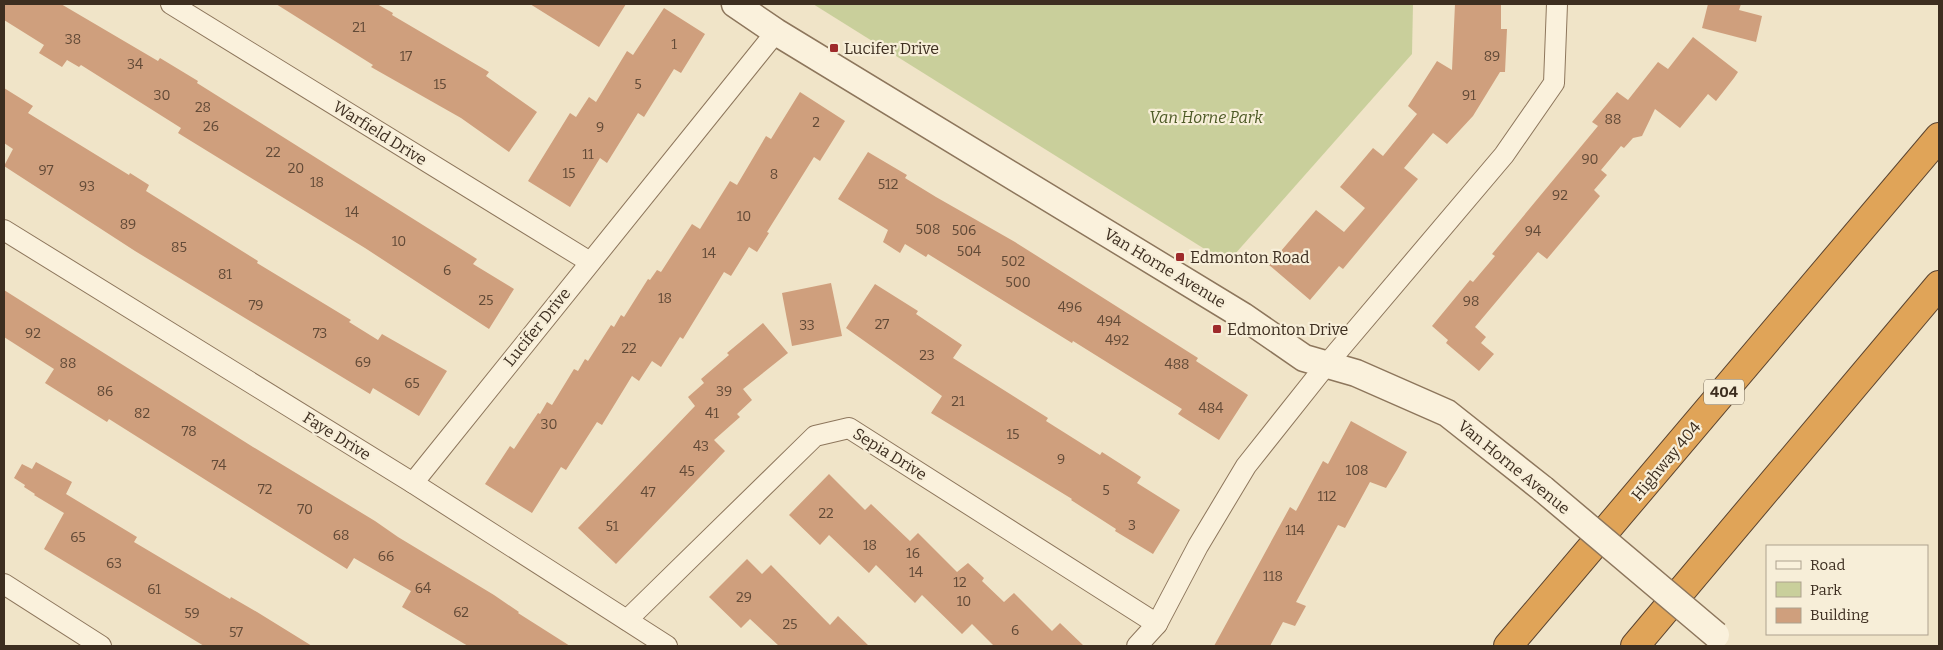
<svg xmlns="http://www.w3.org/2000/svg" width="1943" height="650" viewBox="0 0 1943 650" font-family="Bitter,serif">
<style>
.green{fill:#c9cf9b}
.building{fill:#cf9f7d}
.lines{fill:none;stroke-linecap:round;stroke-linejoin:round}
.minor-casing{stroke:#8d765c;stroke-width:22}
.tertiary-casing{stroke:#8d765c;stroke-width:29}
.motorway-casing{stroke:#5b4430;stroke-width:30}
.minor{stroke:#faf1dc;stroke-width:20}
.tertiary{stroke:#faf1dc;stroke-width:26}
.motorway{stroke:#e0a458;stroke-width:28}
.tertiary-bridge-casing{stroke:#8d765c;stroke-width:29;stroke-linecap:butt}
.tertiary-bridge{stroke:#faf1dc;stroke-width:26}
.poi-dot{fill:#9e2a2b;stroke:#f7eed8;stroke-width:2}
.labels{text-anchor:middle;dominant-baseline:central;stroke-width:4.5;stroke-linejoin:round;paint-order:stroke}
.number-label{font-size:14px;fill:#624a37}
.shield{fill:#f7eed8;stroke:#756857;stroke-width:1}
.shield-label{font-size:15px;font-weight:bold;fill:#3d2e20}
.poi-label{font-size:16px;fill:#3d2e20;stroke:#f7eed8;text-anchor:start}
.park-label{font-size:16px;font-style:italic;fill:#4d5a26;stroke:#f7eed8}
.street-label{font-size:16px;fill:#3d2e20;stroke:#f7eed8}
</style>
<rect width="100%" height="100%" fill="#f0e4c8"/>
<polygon class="green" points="813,4 1413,4 1412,54 1227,263"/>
<g class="building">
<polygon points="4,4 61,4 158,61 160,58 198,81 197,83 477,259 473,264 514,289 489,329 365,248 178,133 181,128 81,65 79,67 67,60 62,67 39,53 44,45 4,20"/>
<polygon points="276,4 377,4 393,13 392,15 489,72 486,76 537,112 509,152 461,118 371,67 373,65"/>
<polygon points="530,4 626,4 599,47"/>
<polygon points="1455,4 1501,4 1501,29 1507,29 1505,72 1500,72 1473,116 1447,144 1433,133 1404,168 1418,179 1343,269 1339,266 1310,300 1269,265 1316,210 1344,232 1365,208 1340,187 1373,148 1383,156 1417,114 1408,106 1437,61 1452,70"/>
<polygon points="1708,4 1741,4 1739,10 1762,16 1756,42 1702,28"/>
<polygon points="664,8 705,34 681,73 674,69 644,117 638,113 607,163 600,158 570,207 528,181 570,113 576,117 589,97 596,102 627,51 633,55"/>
<polygon points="1693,37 1738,72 1734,78 1716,101 1708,94 1680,128 1655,109 1642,136 1633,138 1624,148 1621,146 1601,170 1607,175 1594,190 1600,196 1547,259 1538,252 1475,327 1486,337 1481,343 1494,354 1479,371 1446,343 1448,340 1432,326 1470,280 1473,282 1495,256 1492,254 1598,126 1592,122 1617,92 1628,100 1658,62 1668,69"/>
<polygon points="4,88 33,106 28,113 129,175 130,173 149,185 146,191 258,261 257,263 351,320 349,322 378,340 382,334 447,371 419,416 373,388 370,394 135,251 4,166 13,149 4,143"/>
<polygon points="800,92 845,121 820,161 814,157 767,232 769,233 757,252 749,247 731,276 724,272 683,339 680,337 661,367 652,361 639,381 632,376 602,425 597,422 566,470 561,467 532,513 485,484 510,446 514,449 538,413 540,414 547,402 552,405 574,369 578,371 585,359 588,361 611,325 614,327 621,315 624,317 648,279 650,280 657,270 661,272 692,224 700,229 730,181 737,185 766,136 771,139"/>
<polygon points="868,152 907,175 905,178 936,197 1015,242 1198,358 1196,361 1248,395 1219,440 1178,414 1182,409 1073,341 1072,343 928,254 926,257 905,244 900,253 883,242 888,230 838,199"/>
<polygon points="831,283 842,336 792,346 782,293"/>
<polygon points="875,284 918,311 916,314 962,345 953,358 1048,418 1046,421 1100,455 1102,452 1141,477 1137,483 1180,510 1153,554 1115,531 1116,529 1071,500 1072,499 931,413 942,396 846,328"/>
<polygon points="4,290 253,447 375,521 398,537 494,595 519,612 518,613 570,646 468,646 402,607 411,591 354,558 347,569 109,419 107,422 45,383 54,369 4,337"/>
<polygon points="763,323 788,353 743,389 752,400 737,414 740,417 714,440 725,451 616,564 578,528 695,406 688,397 704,383 701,379 729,355 727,353"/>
<polygon points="1351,421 1407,452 1397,470 1386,488 1370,482 1345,528 1338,525 1296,602 1306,606 1295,626 1283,622 1270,646 1214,646 1290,507 1296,511 1323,461 1328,464"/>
<polygon points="36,462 72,482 66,494 137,537 134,542 230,599 231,597 257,612 312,646 204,646 44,549 64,513 34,495 35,494 24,487 25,485 14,478 22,464 32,469"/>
<polygon points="829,474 865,510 871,504 910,541 918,533 957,572 968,563 984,578 982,581 1004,602 1014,593 1052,631 1060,623 1084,646 994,646 972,624 962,634 922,595 915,603 876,565 869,573 829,535 820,545 789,515"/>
<polygon points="747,559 762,574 771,565 830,625 838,616 869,646 779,646 750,619 741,628 709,597"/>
</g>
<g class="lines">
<defs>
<g id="minor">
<polyline points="171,4 590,262"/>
<polyline points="4,230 413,483 667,646"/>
<polyline points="413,483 776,32"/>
<polyline points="4,584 101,646"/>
<polyline points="627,620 815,436 849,428 1157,624"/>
<polyline points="1137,646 1157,624 1198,546 1246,466 1327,364 1504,155 1554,83 1557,4"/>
</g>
<polyline id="tertiary" points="735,4 776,32 1243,316 1304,358 1356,373 1447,413 1543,489"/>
<g id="motorway">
<polyline points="1508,646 1939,137"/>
<polyline points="1635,646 1939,285"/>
</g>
</defs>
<use href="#minor" class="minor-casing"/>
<use href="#tertiary" class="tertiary-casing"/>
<use href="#motorway" class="motorway-casing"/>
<use href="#minor" class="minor"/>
<use href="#tertiary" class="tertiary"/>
<use href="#motorway" class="motorway"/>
<defs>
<polyline id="tertiary-bridge" points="1543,489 1716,635"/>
</defs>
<use href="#tertiary-bridge" class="tertiary-bridge-casing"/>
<use href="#tertiary-bridge" class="tertiary-bridge"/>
</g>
<g class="poi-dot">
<rect x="829" y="43" width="10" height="10" rx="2.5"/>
<rect x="1175" y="252" width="10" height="10" rx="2.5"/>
<rect x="1212" y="324" width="10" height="10" rx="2.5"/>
</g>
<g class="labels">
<g class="number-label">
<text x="359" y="27">21</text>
<text x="73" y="39">38</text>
<text x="674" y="44">1</text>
<text x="406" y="56">17</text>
<text x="1492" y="56">89</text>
<text x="135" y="64">34</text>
<text x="440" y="84">15</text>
<text x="638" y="84">5</text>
<text x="162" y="95">30</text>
<text x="1469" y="95">91</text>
<text x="203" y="107">28</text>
<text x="1613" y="119">88</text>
<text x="816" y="122">2</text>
<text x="211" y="126">26</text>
<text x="600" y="127">9</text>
<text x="273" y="152">22</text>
<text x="588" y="154">11</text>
<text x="1590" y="159">90</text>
<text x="296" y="168">20</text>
<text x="46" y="170">97</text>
<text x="569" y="173">15</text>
<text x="774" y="174">8</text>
<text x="317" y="182">18</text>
<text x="888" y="184">512</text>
<text x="87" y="186">93</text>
<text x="1560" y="195">92</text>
<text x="352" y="212">14</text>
<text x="744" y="216">10</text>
<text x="128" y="224">89</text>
<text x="928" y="229">508</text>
<text x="964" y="230">506</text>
<text x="1533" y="231">94</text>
<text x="399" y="241">10</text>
<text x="179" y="247">85</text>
<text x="969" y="251">504</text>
<text x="709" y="253">14</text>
<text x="1013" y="261">502</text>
<text x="447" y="270">6</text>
<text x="225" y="274">81</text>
<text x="1018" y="282">500</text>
<text x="665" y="298">18</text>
<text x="486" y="300">25</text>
<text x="1471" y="301">98</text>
<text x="256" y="305">79</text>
<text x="1070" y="307">496</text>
<text x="1109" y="321">494</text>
<text x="882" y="324">27</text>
<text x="807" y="325">33</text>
<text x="33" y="333">92</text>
<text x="320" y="333">73</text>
<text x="1117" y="340">492</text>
<text x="629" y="348">22</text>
<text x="927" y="355">23</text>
<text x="363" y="362">69</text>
<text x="68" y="363">88</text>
<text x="1177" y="364">488</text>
<text x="412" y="383">65</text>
<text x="105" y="391">86</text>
<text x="724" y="391">39</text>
<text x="958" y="401">21</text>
<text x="1211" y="408">484</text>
<text x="142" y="413">82</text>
<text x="712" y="413">41</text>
<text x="549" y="424">30</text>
<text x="189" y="431">78</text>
<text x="1013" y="434">15</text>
<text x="701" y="446">43</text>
<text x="1061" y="459">9</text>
<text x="219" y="465">74</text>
<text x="1357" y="470">108</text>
<text x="687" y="471">45</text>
<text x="265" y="489">72</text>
<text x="1106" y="490">5</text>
<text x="648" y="492">47</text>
<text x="1327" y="496">112</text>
<text x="305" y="509">70</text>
<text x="826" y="513">22</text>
<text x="1132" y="525">3</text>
<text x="612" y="526">51</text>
<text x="1295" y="530">114</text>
<text x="341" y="535">68</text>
<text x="78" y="537">65</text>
<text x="870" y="545">18</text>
<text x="913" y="553">16</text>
<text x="386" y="556">66</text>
<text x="114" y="563">63</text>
<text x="916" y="572">14</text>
<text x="1273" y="576">118</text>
<text x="960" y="582">12</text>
<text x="423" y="588">64</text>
<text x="154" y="589">61</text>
<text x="744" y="597">29</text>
<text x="964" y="601">10</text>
<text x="461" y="612">62</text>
<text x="192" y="613">59</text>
<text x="790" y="624">25</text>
<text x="1015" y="630">6</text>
<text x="236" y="632">57</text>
</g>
<rect class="shield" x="1704" y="379.5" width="40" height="25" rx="4"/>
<g class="shield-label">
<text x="1724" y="392">404</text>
</g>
<g class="poi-label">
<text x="844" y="48">Lucifer Drive</text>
<text x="1190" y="257">Edmonton Road</text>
<text x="1227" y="329">Edmonton Drive</text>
</g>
<g class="park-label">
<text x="1206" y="117">Van Horne Park</text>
</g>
<g class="street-label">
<text transform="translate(380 133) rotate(32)">Warfield Drive</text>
<text transform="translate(1165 268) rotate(31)">Van Horne Avenue</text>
<text transform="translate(537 327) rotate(-51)">Lucifer Drive</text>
<text transform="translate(337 436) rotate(32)">Faye Drive</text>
<text transform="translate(890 454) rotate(32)">Sepia Drive</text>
<text transform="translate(1666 461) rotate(-50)">Highway 404</text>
<text transform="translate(1514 467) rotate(39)">Van Horne Avenue</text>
</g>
</g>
<rect width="1943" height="650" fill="none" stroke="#3d2e20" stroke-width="10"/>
<rect x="1766" y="545" width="162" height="90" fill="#f7eed8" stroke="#ada18e"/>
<rect x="1776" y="561" width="25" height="8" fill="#faf1dc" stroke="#ada18e"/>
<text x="1810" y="570" font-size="15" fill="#3d2e20">Road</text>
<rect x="1776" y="582" width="25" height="15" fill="#c9cf9b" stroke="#ada18e"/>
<text x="1810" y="595" font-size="15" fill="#3d2e20">Park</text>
<rect x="1776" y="608" width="25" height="15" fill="#cf9f7d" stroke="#ada18e"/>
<text x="1810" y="620" font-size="15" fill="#3d2e20">Building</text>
</svg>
